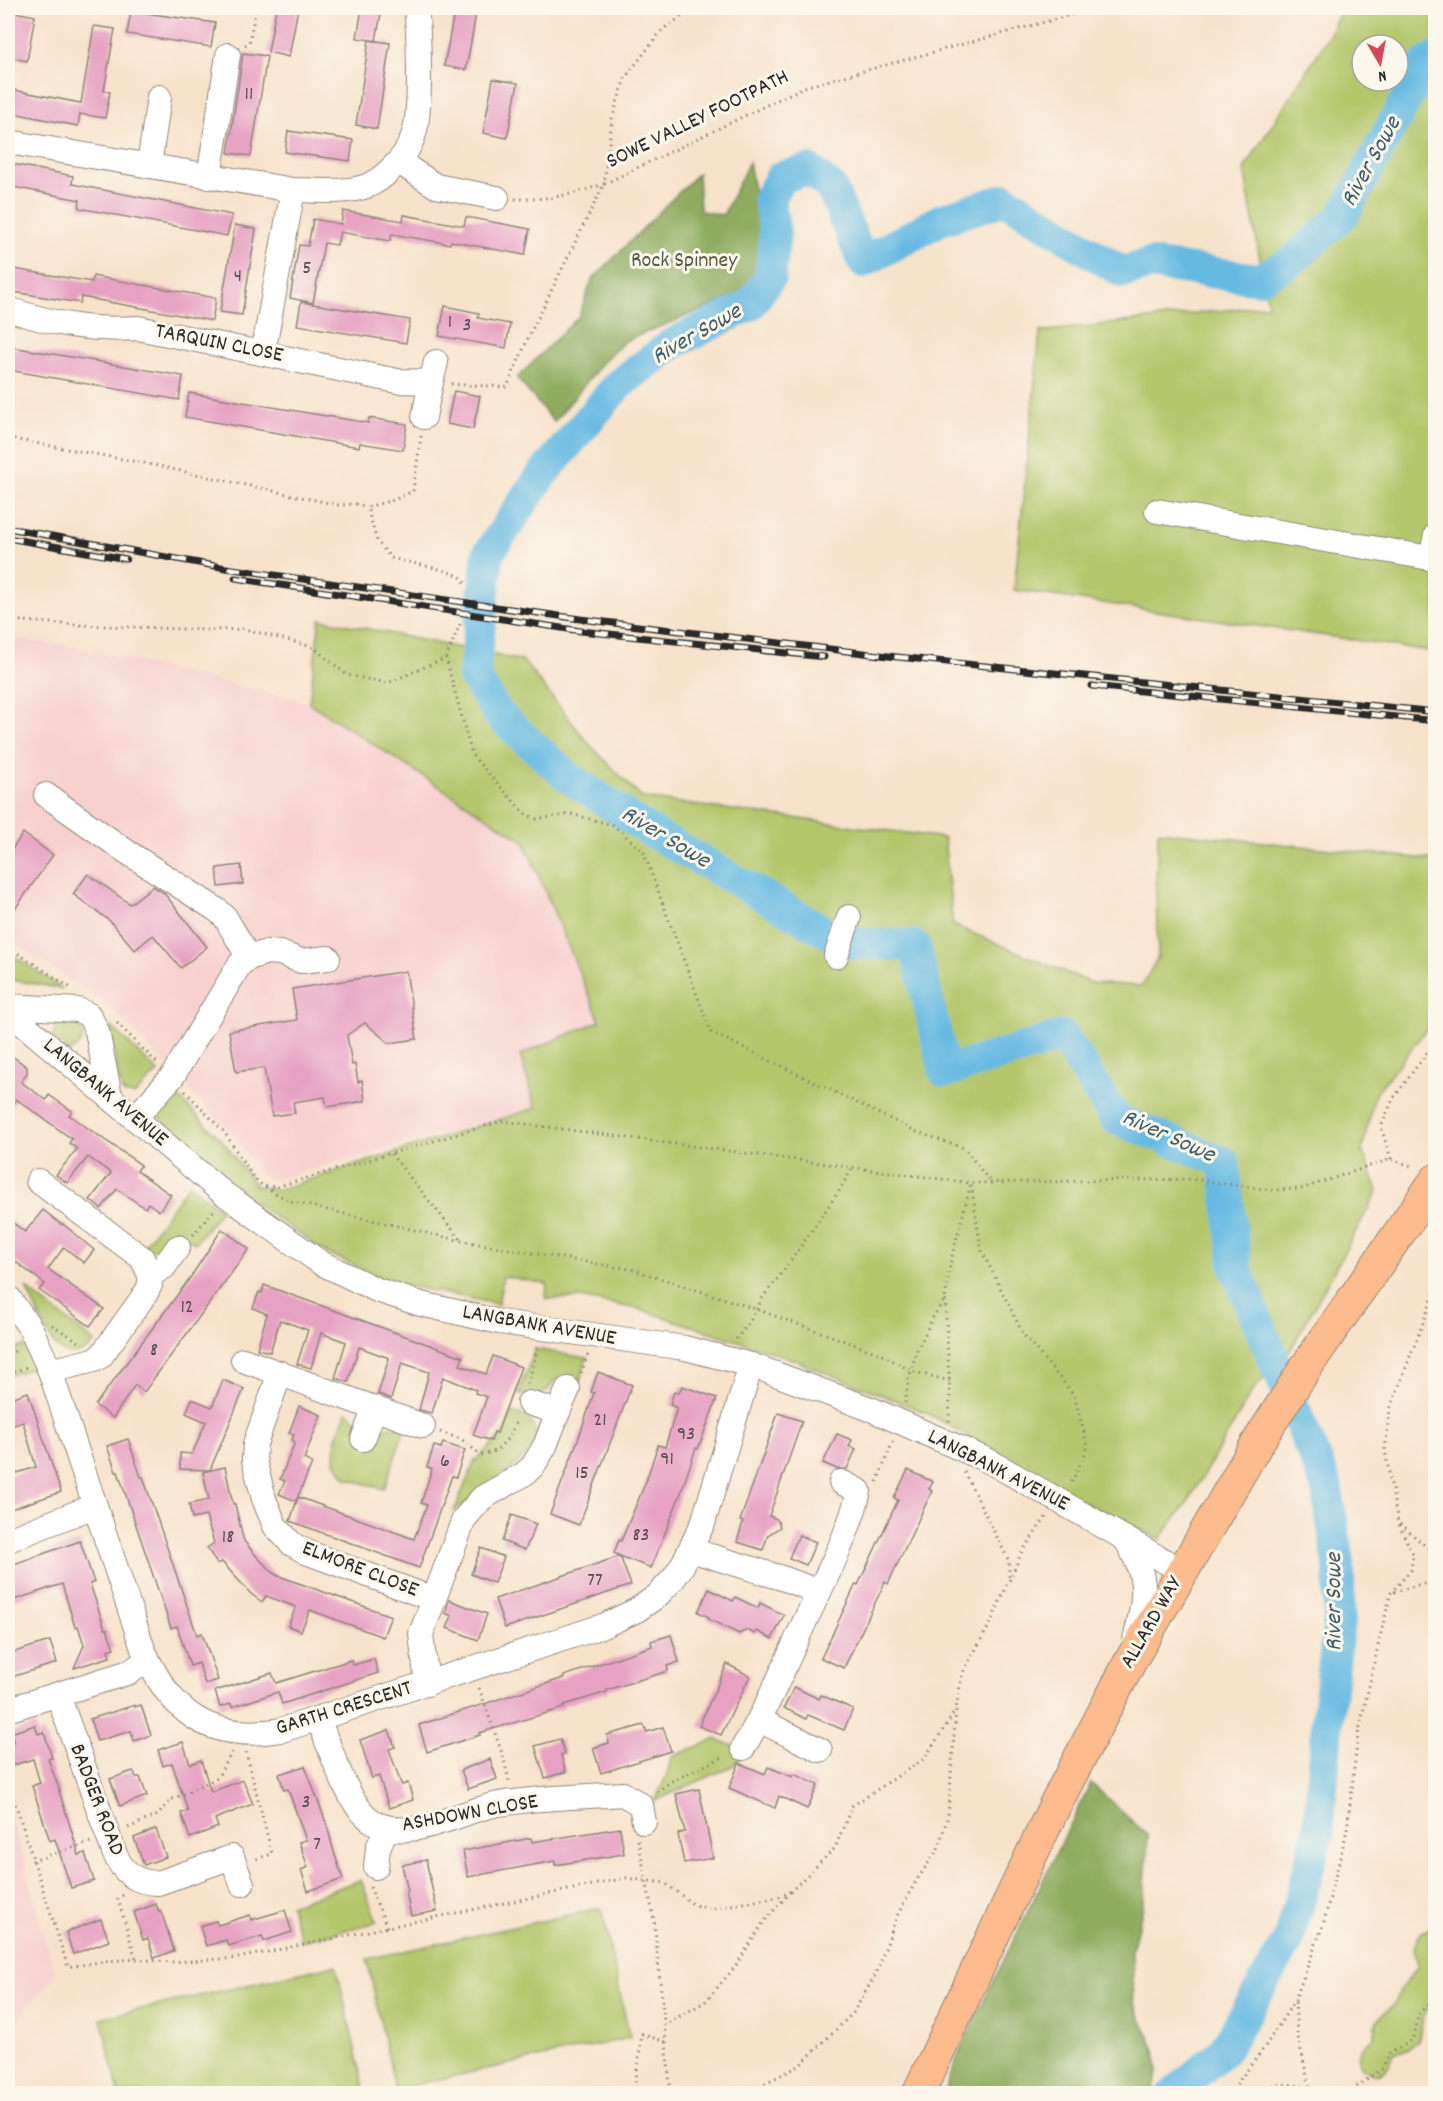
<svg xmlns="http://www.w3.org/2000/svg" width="1443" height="2101" viewBox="0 0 1443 2101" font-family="Dekko,sans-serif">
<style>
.built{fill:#f7d0cf}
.green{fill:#b3c66a;stroke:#6f784a;stroke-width:1.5;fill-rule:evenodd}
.forest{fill:#8eab5e;stroke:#5c6b44;stroke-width:1.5}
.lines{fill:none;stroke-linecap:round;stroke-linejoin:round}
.river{stroke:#66bae2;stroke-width:32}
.building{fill:#e7a2c3}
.minor-casing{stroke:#90867a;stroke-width:26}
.major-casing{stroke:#90867a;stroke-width:34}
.path{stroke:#90867a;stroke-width:3;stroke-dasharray:1.5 4.5;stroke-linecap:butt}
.minor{stroke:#fff;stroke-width:24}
.major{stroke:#fbbb8d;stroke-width:32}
.rail-casing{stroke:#2b2b2b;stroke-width:7}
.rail{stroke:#fbf7ec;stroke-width:4.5;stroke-dasharray:14;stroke-linecap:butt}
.labels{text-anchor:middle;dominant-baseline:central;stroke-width:6;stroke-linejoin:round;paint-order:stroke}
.number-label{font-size:20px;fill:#5a4951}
.street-label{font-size:22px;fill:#2b2b2b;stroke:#fbf7ec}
.park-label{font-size:22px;fill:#545a3e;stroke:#fbf7ec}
.water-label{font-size:24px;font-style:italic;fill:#405d6b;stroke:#fbf7ec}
</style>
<rect width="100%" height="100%" fill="#fbf7ec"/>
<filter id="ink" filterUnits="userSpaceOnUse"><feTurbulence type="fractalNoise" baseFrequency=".0167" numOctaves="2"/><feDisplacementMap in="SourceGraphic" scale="12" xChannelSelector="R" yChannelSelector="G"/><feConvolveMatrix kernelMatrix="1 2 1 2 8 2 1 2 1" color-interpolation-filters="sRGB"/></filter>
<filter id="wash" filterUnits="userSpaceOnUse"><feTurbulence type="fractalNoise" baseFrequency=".008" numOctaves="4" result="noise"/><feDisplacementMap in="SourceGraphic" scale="24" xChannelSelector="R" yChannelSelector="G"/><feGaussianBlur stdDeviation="1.35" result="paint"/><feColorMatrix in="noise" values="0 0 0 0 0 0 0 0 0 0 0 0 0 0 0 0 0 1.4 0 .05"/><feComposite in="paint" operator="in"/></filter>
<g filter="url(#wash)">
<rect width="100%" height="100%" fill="#f6e2ca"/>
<g class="built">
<polygon points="8,638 73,646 309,703 524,841 600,1021 520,1055 537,1108 284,1177 272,1179 262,1175 234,1136 107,1004 8,939"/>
<polygon points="8,1803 55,1975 8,2029"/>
</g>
<g class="green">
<path d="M1342 8H1435V652L1014 590 1040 332 1268 305 1244 169 1327 39ZM1362 45H1398V81H1362Z"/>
<polygon points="320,619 523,661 591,746 642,798 944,838 953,925 1092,983 1142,986 1158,957 1156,888 1158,831 1435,860 1435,1019 1375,1094 1362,1150 1378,1191 1291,1349 1253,1390 1189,1500 1160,1539 1089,1505 927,1413 784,1356 639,1309 580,1298 546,1299 547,1284 503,1276 498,1304 394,1283 327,1253 256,1204 172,1133 156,1111 173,1092 221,1139 256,1186 277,1190 536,1108 520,1055 600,1021 524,841 309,703"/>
<polygon points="8,952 63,989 8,979"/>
<path d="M69 1021C89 1027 85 1044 69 1052L52 1037C55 1027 58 1022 69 1021Z"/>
<polygon points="111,1026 158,1072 134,1095 123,1093 117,1074"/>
<polygon points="189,1184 221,1210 195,1243 181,1235 171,1239 169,1244 153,1249 143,1247"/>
<path d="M26 1288 95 1342C85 1353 71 1359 57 1348 51 1342 31 1299 26 1288Z"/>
<polygon points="24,1346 35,1367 8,1376 8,1352"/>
<polygon points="535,1349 587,1358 579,1383 554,1380 550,1388 539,1396 518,1394"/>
<path d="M347 1411C358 1419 363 1431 371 1443 383 1430 387 1423 405 1428L384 1489 346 1478 335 1461 336 1438Z"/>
<path d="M512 1412 528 1417 536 1432 537 1442C514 1471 484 1490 454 1511L475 1461 504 1433Z"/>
<polygon points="716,1739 747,1752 732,1766 655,1801 668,1772 671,1757"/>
<polygon points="361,1880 377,1922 302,1941 290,1905"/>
<polygon points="601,1908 630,2038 395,2089 367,1959"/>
<path d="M1435 1926V2002L1424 2015 1418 2041 1409 2048 1394 2054C1392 2059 1391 2063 1388 2067 1374 2085 1348 2063 1363 2047 1366 2043 1371 2041 1374 2038L1377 2020 1393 2005 1402 1987 1414 1972 1418 1965 1414 1948 1417 1939 1422 1932Z"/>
<polygon points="336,1965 365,2093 119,2093 101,2018"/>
</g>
<g class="forest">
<polygon points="749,162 763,242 759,274 738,295 625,341 604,361 554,422 517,378 579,316 592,280 698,173 700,211 723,215"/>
<polygon points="1091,1783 1148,1836 1144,1902 1132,1950 1134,2003 1155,2050 1158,2070 1153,2093 944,2093 961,2047"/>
</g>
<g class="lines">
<polyline class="river" points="1173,2094 1224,2050 1288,1941 1318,1835 1328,1714 1339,1620 1339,1564 1326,1485 1236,1269 1224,1162 1116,1119 1063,1036 945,1072 915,946 845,943 650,831 568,777 499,715 474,676 488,554 541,476 618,385 672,344 750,305 770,278 775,233 769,198 781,177 809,170 831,187 863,262 940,220 1005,199 1122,272 1151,264 1259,279 1291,262 1344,214 1426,63 1436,57"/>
</g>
<g id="blocks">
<g class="building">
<polygon points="276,8 298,8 289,57 268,52"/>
<polygon points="362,8 382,8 376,41 357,38"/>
<polygon points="455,8 477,8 466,70 444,66"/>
<polygon points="131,11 215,23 211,47 127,34"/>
<polygon points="15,12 35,16 27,61 8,57"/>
<polygon points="94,26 115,29 104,91 110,92 105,118 80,114 78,126 8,112 8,89 81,103"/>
<polygon points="369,40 390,43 377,129 356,125"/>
<polygon points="243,53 267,56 251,156 228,153"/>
<polygon points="493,79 518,83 507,138 483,133"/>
<polygon points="288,131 353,140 350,161 285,152"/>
<polygon points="12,164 73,176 72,184 232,215 227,236 79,208 80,200 8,186"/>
<polygon points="343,211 403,221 404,215 464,226 466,217 530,229 525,255 451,241 450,244 392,234 390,241 340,232 337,245 324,243 313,303 290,298 299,245 308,246 313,219 341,224"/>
<polygon points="235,225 256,229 242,315 220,312"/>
<polygon points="8,268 92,282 93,276 216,298 212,321 81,297 80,303 8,291"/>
<polygon points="301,302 410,320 406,343 297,325"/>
<polygon points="445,306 479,313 478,318 510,324 506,348 439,336"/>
<polygon points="12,347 183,376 179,400 8,370"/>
<polygon points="454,391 480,396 473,429 447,424"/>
<polygon points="189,393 368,423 369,418 407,424 403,450 360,443 359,447 185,417"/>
<polygon points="23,833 53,855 8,919 8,855"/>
<polygon points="241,865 243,884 219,887 217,868"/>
<polygon points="88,874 130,904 153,886 164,893 207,947 181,968 153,935 135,950 110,921 73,894"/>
<polygon points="406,971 417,1039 389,1043 365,1023 347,1035 352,1065 355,1064 358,1082 362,1080 365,1101 327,1107 325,1097 293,1102 295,1113 272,1116 264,1068 236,1072 229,1031 297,1020 292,989"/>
<polygon points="8,1053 27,1067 27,1073 21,1082 46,1100 49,1095 72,1111 69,1115 141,1165 137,1171 171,1195 159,1211 148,1203 145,1208 117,1189 101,1209 90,1200 111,1173 88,1157 67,1183 56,1175 77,1149 69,1143 72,1139 16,1099 8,1112"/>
<polygon points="43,1210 62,1225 63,1224 94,1250 84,1263 64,1247 48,1269 104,1309 90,1326 39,1290 45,1284 8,1256 8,1219 25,1232"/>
<polygon points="222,1229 249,1249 144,1392 135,1385 113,1418 95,1405 190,1278"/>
<polygon points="264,1285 463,1357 460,1365 486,1374 493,1356 521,1367 497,1433 494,1432 491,1441 473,1435 487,1397 475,1393 476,1390 443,1377 432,1413 419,1410 429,1372 402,1363 391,1399 384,1396 378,1394 389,1358 359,1347 348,1382 335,1378 346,1342 321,1333 311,1368 297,1364 308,1330 280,1320 270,1352 257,1349 267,1314 253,1308 259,1292 262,1293"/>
<polygon points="598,1372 632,1385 579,1525 550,1514 579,1437 594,1393 591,1392"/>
<polygon points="223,1380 244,1389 210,1470 180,1469 180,1453 192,1454 206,1422 186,1413 192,1399 212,1407"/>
<polygon points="682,1386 717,1398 698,1449 696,1448 679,1498 651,1568 620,1556 631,1585 505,1628 495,1599 620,1556 614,1553 619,1540 621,1541 645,1484 658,1445 665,1447 677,1408 670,1405 674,1392 679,1393"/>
<polygon points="28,1392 61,1492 8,1510 8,1476 36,1467 23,1422 8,1427 8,1399"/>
<polygon points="299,1406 321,1415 304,1459 312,1463 296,1501 279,1494 285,1481 280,1479 295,1442 292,1440 294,1434 289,1433"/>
<polygon points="778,1413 802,1421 769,1516 777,1519 780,1527 768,1535 763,1550 737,1542 743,1522 740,1521"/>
<polygon points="837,1434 852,1440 849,1446 856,1449 847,1469 837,1469 823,1463"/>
<polygon points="128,1439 141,1477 143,1477 197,1635 202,1633 218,1680 205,1684 199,1663 190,1666 177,1626 171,1628 118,1472 116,1472 107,1446"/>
<polygon points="443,1443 465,1450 456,1477 452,1476 419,1568 290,1521 298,1497 414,1539 427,1505 421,1503 432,1469 427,1467 434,1446 441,1448"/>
<polygon points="225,1467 233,1504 235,1504 242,1534 244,1541 258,1558 276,1575 391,1616 383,1637 310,1610 301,1631 288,1626 296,1607 266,1596 262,1602 251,1594 222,1562 217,1564 207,1548 214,1543 206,1516 192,1519 189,1504 209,1500 203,1472"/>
<polygon points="908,1470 933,1482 929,1489 932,1491 906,1546 888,1584 885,1582 844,1668 821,1658 856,1584 858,1585 898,1500 894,1498"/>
<polygon points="512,1515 536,1524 525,1550 502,1541"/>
<polygon points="799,1535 816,1542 806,1565 789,1558"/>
<polygon points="80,1541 94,1582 90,1584 105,1629 107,1629 114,1648 108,1650 110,1657 74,1668 84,1645 78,1626 75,1627 62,1584 8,1602 8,1566"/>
<polygon points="481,1548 504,1557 494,1583 471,1574"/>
<polygon points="709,1589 733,1601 735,1597 758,1608 760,1603 784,1615 772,1639 757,1631 755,1634 747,1630 739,1634 708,1619 709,1617 698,1612"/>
<polygon points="449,1600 487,1614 478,1640 447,1628 452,1616 445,1613"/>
<polygon points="671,1635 679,1662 667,1666 668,1671 607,1690 607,1692 564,1705 564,1708 479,1733 480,1735 427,1752 419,1725 564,1678 564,1676 652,1646 651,1641"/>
<polygon points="50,1641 57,1663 8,1678 8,1654"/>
<polygon points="374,1659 378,1673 282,1704 278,1692 232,1707 231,1704 220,1707 215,1691 272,1673 276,1683 351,1660 353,1665"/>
<polygon points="727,1664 750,1676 721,1735 699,1726"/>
<polygon points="794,1687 819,1699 821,1695 853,1709 844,1730 808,1715 806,1719 784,1708"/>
<polygon points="135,1705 135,1707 141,1705 151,1735 134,1741 131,1731 97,1741 90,1719"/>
<polygon points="35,1725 38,1734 44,1732 52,1758 48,1759 60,1791 59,1791 79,1855 85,1853 94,1881 71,1888 55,1839 50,1841 32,1786 40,1783 33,1759 11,1766 8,1755 8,1744 14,1742 11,1733"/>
<polygon points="644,1725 647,1732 663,1727 671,1751 601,1773 593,1748 609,1743 607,1735"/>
<polygon points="389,1730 395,1747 389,1749 400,1781 402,1785 408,1783 413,1800 389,1808 379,1776 372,1778 360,1740"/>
<polygon points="560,1739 565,1754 561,1755 566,1772 545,1778 535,1746"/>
<polygon points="183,1742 190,1764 201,1760 211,1792 243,1780 253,1804 215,1819 218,1827 190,1838 181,1813 188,1811 172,1763 163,1766 158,1750"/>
<polygon points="490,1759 497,1779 468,1789 461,1770"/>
<polygon points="739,1763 765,1774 768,1767 793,1777 794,1774 818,1785 807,1809 779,1796 775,1808 729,1788"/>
<polygon points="305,1766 327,1825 333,1849 343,1879 308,1891 301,1870 308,1867 299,1842 306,1840 288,1789 284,1790 279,1774"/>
<polygon points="133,1771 136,1777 140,1777 147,1796 120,1806 110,1779"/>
<polygon points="699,1789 713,1858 684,1863 678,1834 685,1832 676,1794"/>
<polygon points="620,1828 624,1854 555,1865 555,1861 468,1877 463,1851 531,1838 532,1842"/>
<polygon points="156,1829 166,1857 144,1865 134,1838"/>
<polygon points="426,1860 437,1911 411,1916 406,1892 408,1891 402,1865"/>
<polygon points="156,1904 159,1912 161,1911 174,1951 154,1958 148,1938 143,1940 134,1912"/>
<polygon points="285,1910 292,1932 264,1941 262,1936 228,1946 226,1940 206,1946 200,1926 216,1921 218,1925 250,1915 251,1920"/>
<polygon points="101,1919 109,1941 73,1954 66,1932"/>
</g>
</g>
</g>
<g filter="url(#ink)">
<use href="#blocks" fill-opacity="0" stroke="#90867a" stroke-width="1.5"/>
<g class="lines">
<defs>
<g id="minor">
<path d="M8 142 293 190C316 190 344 194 367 186 374 183 384 176 390 170 419 145 418 118 419 82 419 57 419 32 416 8"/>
<polyline points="399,162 436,186 497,198"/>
<polyline points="149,166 159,97"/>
<polyline points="209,177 228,55"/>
<path d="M8 309C53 324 90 331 138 328L397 381 431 382 436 362"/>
<polyline points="263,353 293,190"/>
<polyline points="424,417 431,382"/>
<polyline points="1157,511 1436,559"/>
<polyline points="1431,558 1436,535"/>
<polyline points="46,795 127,852 217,910 225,917 249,958"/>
<polyline points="836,956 849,917"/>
<polyline points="8,1006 78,1010 89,1015 97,1031 110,1096"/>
<polyline points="8,1011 223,1193 321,1263 377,1290 421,1304 500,1322 685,1348 751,1365 873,1410 989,1461 1182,1571"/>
<polyline points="135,1118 172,1077 240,964 251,957 267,952 280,953 301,961 328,958"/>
<polyline points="38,1181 142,1258 150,1275"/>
<path d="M8 1297 31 1329 50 1371 143 1649C171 1714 209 1742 282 1730L603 1626 637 1610 657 1596 674 1578 682 1566 703 1523 751 1365"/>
<polyline points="243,1360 423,1426"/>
<polyline points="50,1371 94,1360 101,1356 146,1293 150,1285 150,1275 164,1267 178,1247"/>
<polyline points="280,1373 255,1444 254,1460 264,1499 275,1526 292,1544 306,1552 433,1599"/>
<polyline points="558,1412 568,1389"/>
<polyline points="363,1439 375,1408"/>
<polyline points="8,1540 94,1506"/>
<path d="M1126 1540C1150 1580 1145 1597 1135 1640"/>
<polyline points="691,1550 785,1579 819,1592"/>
<polyline points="427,1684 421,1634 464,1519 482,1498 524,1474 533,1466 545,1446 558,1412 529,1403"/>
<path d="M58 1695 114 1852C122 1872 136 1883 158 1883L232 1857 242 1884"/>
<polyline points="10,1709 130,1672 148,1660"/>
<path d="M318 1719C330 1746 345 1798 367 1817 403 1849 460 1810 499 1804 539 1797 582 1797 623 1794L641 1805 644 1822"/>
<polyline points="759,1720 820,1750"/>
<path d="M743 1748C767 1708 785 1665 804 1623 824 1581 848 1537 859 1491L841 1482"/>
<polyline points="376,1867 378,1848 387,1827"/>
</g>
<polyline id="major" points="918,2094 1056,1803 1131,1660 1258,1442 1310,1361 1436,1180"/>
</defs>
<use href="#minor" class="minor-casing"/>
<use href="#major" class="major-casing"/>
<g class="path">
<polyline points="245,45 249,43 256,8"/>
<path d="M515 199C549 200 572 195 604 184L612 119 625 78 662 30 694 8"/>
<polyline points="451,384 507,387 529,336 604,184 804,87 1097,8"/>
<polyline points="421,436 413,491 394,500 367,507 377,541 391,558 439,569 460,576 465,583"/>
<polyline points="8,438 154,465 338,505 357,504 367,507"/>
<polyline points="8,620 79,625 209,630 245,629 313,647 347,675 388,683 446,658"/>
<polyline points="460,624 446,658 472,755 524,813 537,819 571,814 613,825 643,851 711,1032 917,1132 964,1148 992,1184"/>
<polyline points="8,947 71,988"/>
<polyline points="117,1023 157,1063"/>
<polyline points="185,1091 225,1133 253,1177 263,1186 276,1187 502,1121 971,1183 1191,1179 1271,1190 1301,1189 1391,1159 1414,1167"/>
<polyline points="391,1154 461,1240"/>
<polyline points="1391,1159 1381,1127 1393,1099 1429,1050 1436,1044"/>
<polyline points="265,1187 289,1201 462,1241 634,1270 756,1309 881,1354 911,1371 950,1381"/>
<polyline points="193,1235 214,1210"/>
<polyline points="945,1300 950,1394 949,1422"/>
<polyline points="52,1325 79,1342"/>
<polyline points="736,1339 749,1323 763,1297 785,1269 839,1191 853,1167"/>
<polyline points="8,1354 19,1350"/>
<polyline points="581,1373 588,1354"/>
<polyline points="8,1374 27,1367"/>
<polyline points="528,1384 538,1347"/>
<polyline points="905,1403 909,1378 916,1353 934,1315 945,1299 951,1260 971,1183 981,1249 1023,1334 1074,1395 1088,1447 1070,1486"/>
<polyline points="440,1432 461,1439 481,1455 496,1451 508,1438 517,1420"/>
<polyline points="964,1472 1009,1561 1009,1581"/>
<polyline points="877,1482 893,1441"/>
<polyline points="1400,1524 1436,1555"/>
<polyline points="1394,1592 1417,1585 1436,1582"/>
<polyline points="479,1688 503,1756 509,1781"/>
<polyline points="246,1752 272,1854 253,1860"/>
<polyline points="8,1781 68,1967 106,1961 136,1959 171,1962 238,1958 626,1878 665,1883 694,1905 713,1908 779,1897 790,1892 763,1923 735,1967 705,2002 664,2025"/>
<polyline points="657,1792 670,1782 725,1756"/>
<polyline points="128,1828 158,1815 171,1800 217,1778 232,1752"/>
<polyline points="638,1840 654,1919 671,2094"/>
<polyline points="32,1861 91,1842"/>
<polyline points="370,1887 387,1927"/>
<polyline points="790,1892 835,1848 852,1806 924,1759 956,1710"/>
<polyline points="123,1895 118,1899 136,1959"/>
<polyline points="1295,2002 1297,2033 1310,2089 1313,2094"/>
<polyline points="634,2094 642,2034 666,2042"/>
<polyline points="743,2094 799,2066 853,2013 876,1974 897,1916 916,1881 938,1849 948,1816 956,1709 962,1674 990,1624 1022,1552 1046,1517"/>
<polyline points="1229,2094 1264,2048 1295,2000 1323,1925 1347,1830 1358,1735 1380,1637 1391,1593 1411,1570 1413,1554 1398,1523 1385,1450 1390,1409 1436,1289"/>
<path d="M1231 2094C1256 2087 1286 2079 1310 2089"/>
<path d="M1347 2094 1383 2068 1390 2051C1413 2044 1416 2037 1418 2014L1434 1999 1436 1992"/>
</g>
<use href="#minor" class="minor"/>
<use href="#major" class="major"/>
<defs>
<g id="rail">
<polyline points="8,528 226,568 580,619 888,656 1436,712"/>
<polyline points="8,538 126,559"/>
<polyline points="235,578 581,631 824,657"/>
<polyline points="1092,686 1436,721"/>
</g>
</defs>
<use href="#rail" class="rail-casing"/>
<use href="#rail" class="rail"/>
</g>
</g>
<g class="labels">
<g class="number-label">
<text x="249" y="95">11</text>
<text x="307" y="269">5</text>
<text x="238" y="277">4</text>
<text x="450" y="323">1</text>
<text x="467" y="326">3</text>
<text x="187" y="1308">12</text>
<text x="154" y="1351">8</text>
<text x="600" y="1421">21</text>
<text x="686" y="1435">93</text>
<text x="667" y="1460">91</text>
<text x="445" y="1462">6</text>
<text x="582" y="1474">15</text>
<text x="641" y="1536">83</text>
<text x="228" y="1538">18</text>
<text x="595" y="1581">77</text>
<text x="306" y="1803">3</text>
<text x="317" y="1845">7</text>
</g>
<g class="street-label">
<text transform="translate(698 120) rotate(-26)">SOWE VALLEY FOOTPATH</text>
<text transform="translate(219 344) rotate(11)">TARQUIN CLOSE</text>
<text transform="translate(105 1093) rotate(40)">LANGBANK AVENUE</text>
<text transform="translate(539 1326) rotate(10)">LANGBANK AVENUE</text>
<text transform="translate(998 1471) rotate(27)">LANGBANK AVENUE</text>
<text transform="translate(360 1570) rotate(21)">ELMORE CLOSE</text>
<text transform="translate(1152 1623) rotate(-60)">ALLARD WAY</text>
<text transform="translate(344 1709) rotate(-17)">GARTH CRESCENT</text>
<text transform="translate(96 1800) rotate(69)">BADGER ROAD</text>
<text transform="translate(470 1814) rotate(-10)">ASHDOWN CLOSE</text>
</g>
<g class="park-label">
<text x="684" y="261">Rock Spinney</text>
</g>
<g class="water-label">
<text transform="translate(1372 162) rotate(-61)">River Sowe</text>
<text transform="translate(697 335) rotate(-30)">River Sowe</text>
<text transform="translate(665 838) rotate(31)">River Sowe</text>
<text transform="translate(1168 1137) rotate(24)">River Sowe</text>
<text transform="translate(1335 1602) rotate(-90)">River Sowe</text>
</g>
</g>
<rect width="1443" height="2101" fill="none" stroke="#fbf7ec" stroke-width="30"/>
<g transform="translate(1380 63) rotate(170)"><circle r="28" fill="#fbf7ec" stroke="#a8a59f" stroke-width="1.5"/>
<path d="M0-4.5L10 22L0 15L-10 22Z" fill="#d1495b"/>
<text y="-9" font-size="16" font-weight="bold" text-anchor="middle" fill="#2b2b2b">N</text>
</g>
</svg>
